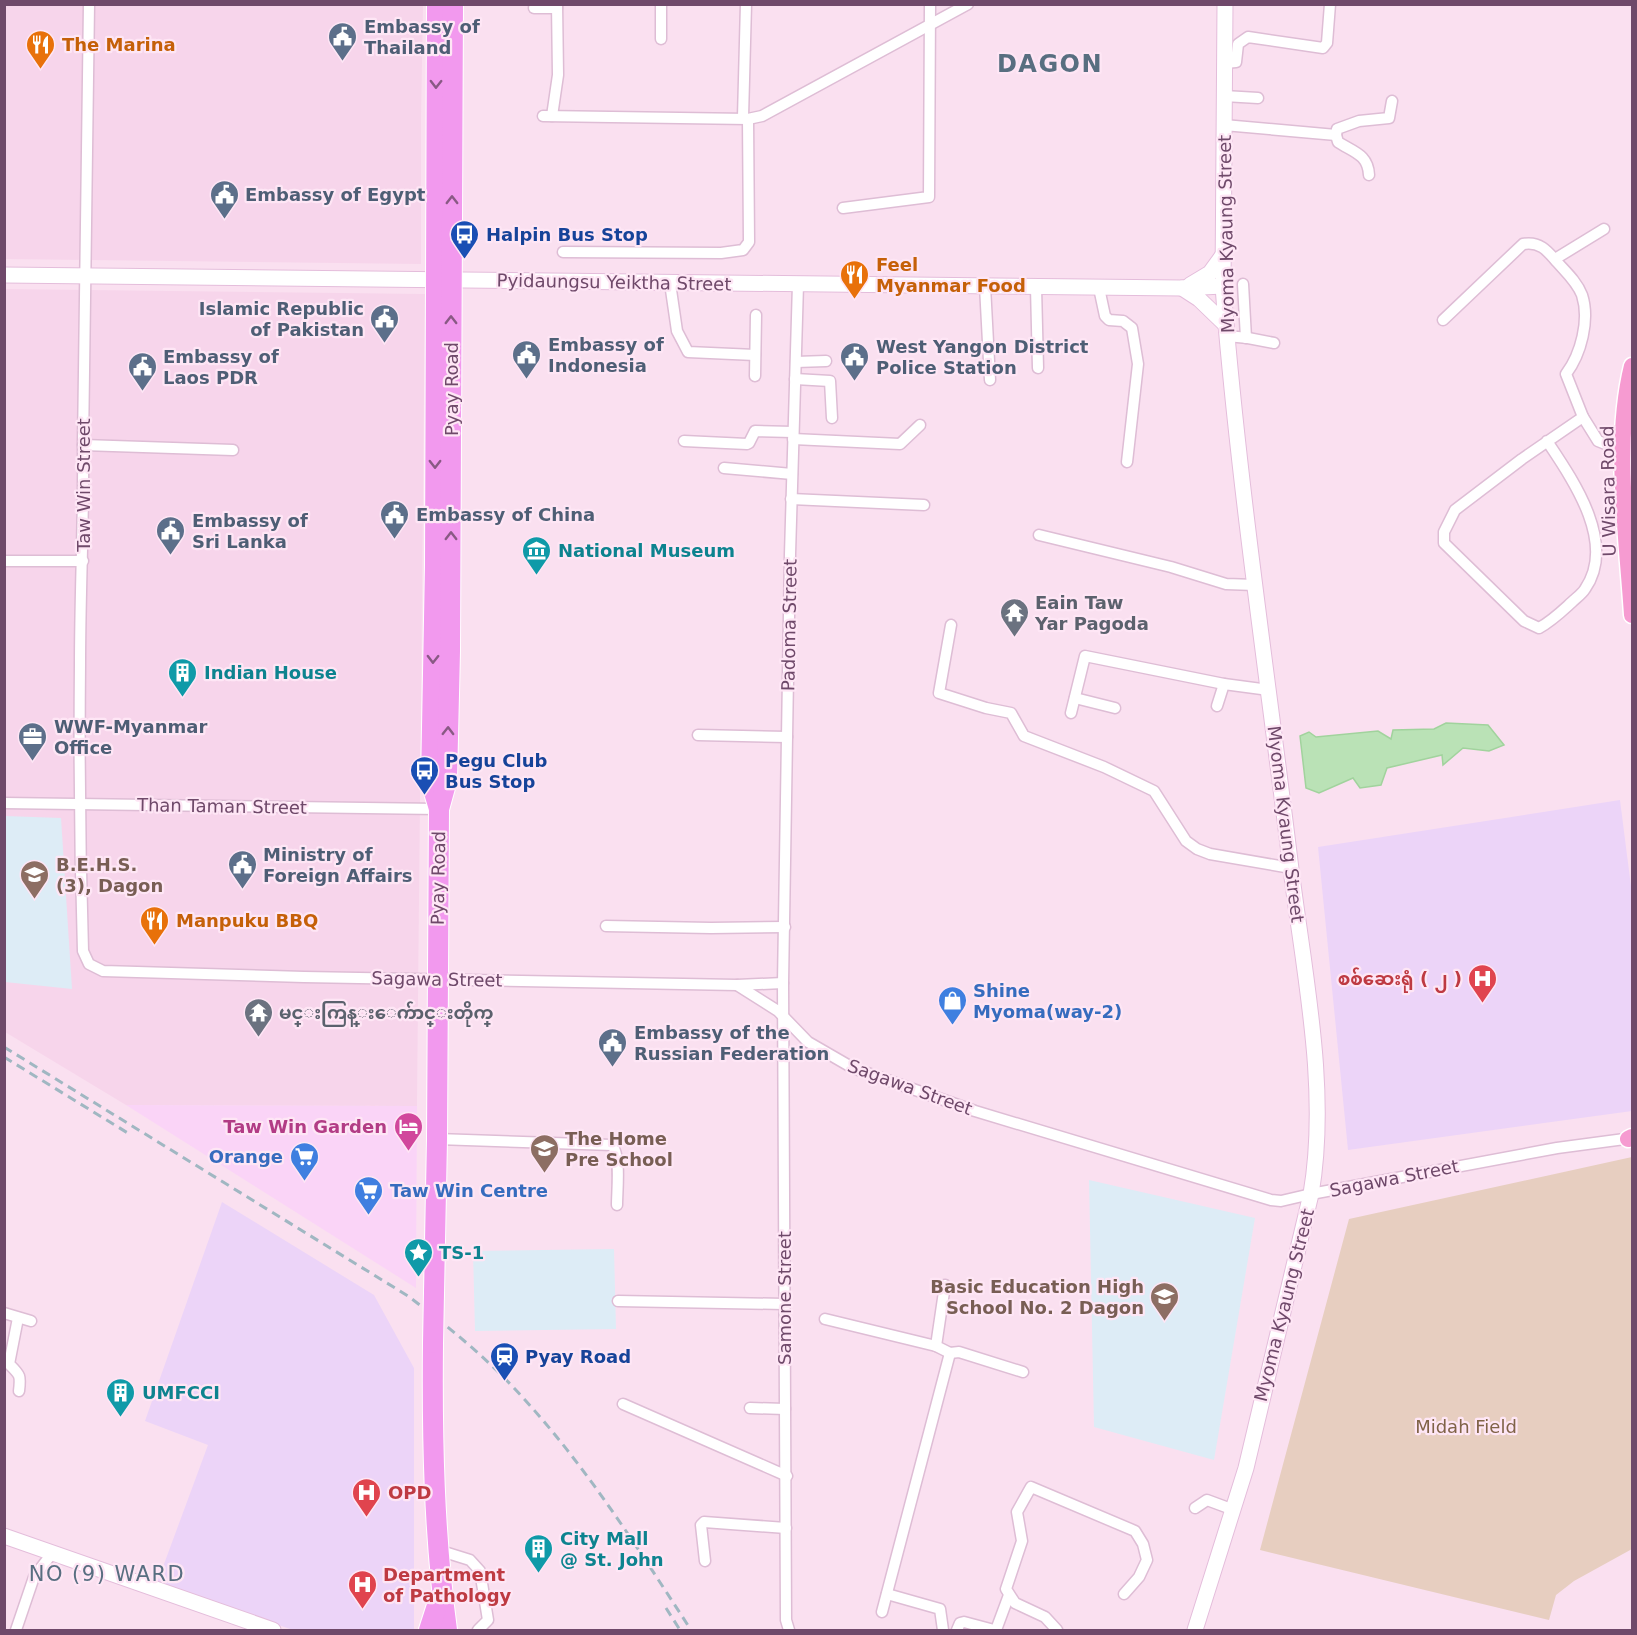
<svg xmlns="http://www.w3.org/2000/svg" width="1637" height="1635" viewBox="0 0 1637 1635" font-family="'DejaVu Sans','Noto Sans Myanmar',sans-serif">
<style>
.residential{fill:#f7d5eb}
.commercial{fill:#fad4f7}
.education{fill:#ddecf6}
.medical{fill:#ecd4f8}
.green{fill:#e7cec0}
.water{fill:#bae2b6;stroke:#a1d39d;stroke-width:1.5}
.lines{fill:none;stroke-linecap:round;stroke-linejoin:round}
.street-casing{stroke:#debdd5;stroke-width:13}
.secondary-casing{stroke:#e4bddb;stroke-width:17}
.primary-casing{stroke:#fff;stroke-width:19}
.highway-casing{stroke:#fff;stroke-width:22}
.street{stroke:#fff;stroke-width:10}
.secondary{stroke:#fff;stroke-width:15}
.primary{stroke:#f69bd1;stroke-width:16}
.highway{stroke:#f299ee;stroke-width:20}
.rail{stroke:#a0b7c2;stroke-width:3;stroke-dasharray:9 6;stroke-linecap:butt}
.highway-bridge-casing{stroke:#fff;stroke-width:22;stroke-linecap:butt}
.highway-bridge{stroke:#f299ee;stroke-width:20}
.oneway{stroke:#895984}
.labels{text-anchor:middle;dominant-baseline:central;stroke-width:4.5;stroke-linejoin:round;paint-order:stroke}
.service-label{font-size:18px;font-weight:bold;fill:#4e5e75;stroke:#fee6f5;text-anchor:start}
.food-label{font-size:18px;font-weight:bold;fill:#c56008;stroke:#fee6f5;text-anchor:start}
.transit-label{font-size:18px;font-weight:bold;fill:#164399;stroke:#fee6f5;text-anchor:start}
.street-label{font-size:18px;fill:#6f496a;stroke:#fee6f5}
.culture-label{font-size:18px;font-weight:bold;fill:#0d838f;stroke:#fee6f5;text-anchor:start}
.worship-label{font-size:18px;font-weight:bold;fill:#5b616d;stroke:#fee6f5;text-anchor:start}
.education-label{font-size:18px;font-weight:bold;fill:#785e54;stroke:#fee6f5;text-anchor:start}
.health-label{font-size:18px;font-weight:bold;fill:#be3a42;stroke:#fee6f5;text-anchor:start}
.shop-label{font-size:18px;font-weight:bold;fill:#366cbe;stroke:#fee6f5;text-anchor:start}
.hotel-label{font-size:18px;font-weight:bold;fill:#b23c85;stroke:#fee6f5;text-anchor:end}
.park-label{font-size:18px;fill:#806347;stroke:#fee6f5}
.quarter-label{font-size:21px;letter-spacing:1.5px;fill:#586e80;stroke:#fee6f5}
.district-label{font-size:24px;font-weight:bold;letter-spacing:1.5px;fill:#586e80;stroke:#fee6f5}
</style>
<rect width="100%" height="100%" fill="#fae0f0"/>
<g class="residential">
<polygon points="5,5 423,5 421,118 421,264 5,259"/>
<polygon points="4,289 425,294 417,1106 126,1105 5,1032"/>
</g>
<polygon class="commercial" points="126,1105 417,1106 416,1288"/>
<g class="education">
<polygon points="5,816 61,818 72,989 5,982"/>
<polygon points="1089,1180 1255,1218 1214,1460 1094,1427"/>
<polygon points="614,1249 616,1329 475,1331 473,1251"/>
</g>
<g class="medical">
<polygon points="1620,800 1632,894 1632,1111 1348,1150 1318,847"/>
<polygon points="222,1202 374,1295 414,1368 414,1630 293,1630 157,1583 208,1445 145,1421"/>
</g>
<polygon class="green" points="1632,1157 1632,1549 1574,1581 1556,1595 1549,1620 1260,1550 1349,1219"/>
<polygon class="water" points="1446,723 1488,725 1504,745 1489,751 1463,748 1443,765 1442,755 1387,768 1381,785 1360,788 1353,778 1319,793 1306,788 1300,736 1309,732 1316,737 1378,731 1391,739 1393,730 1434,729"/>
<g class="lines">
<defs>
<g id="street">
<path d="M89 4 83 445C84 518 80 591 80 664 79 760 80 855 83 951L89 964 103 971 304 977 737 985 783 983"/>
<polyline points="661,4 661,39"/>
<polyline points="534,8 557,8"/>
<polyline points="1225,63 1236,62 1238,44 1248,37 1323,48 1327,43 1330,4"/>
<polyline points="1224,96 1258,98"/>
<polyline points="543,116 748,119 762,116 968,4"/>
<polyline points="552,116 558,75 557,4"/>
<polyline points="743,117 746,4"/>
<polyline points="1224,125 1336,135"/>
<polyline points="1336,135 1337,129 1359,121 1389,118 1392,101"/>
<path d="M1336 135 1338 142C1353 152 1368 154 1369 175"/>
<polyline points="843,208 929,197 930,4"/>
<polyline points="563,252 721,253 743,250 749,242 748,119"/>
<polyline points="1555,259 1604,229"/>
<polyline points="670,283 677,331 688,352 755,355"/>
<polyline points="1243,284 1246,338"/>
<polyline points="985,286 990,380"/>
<polyline points="1036,287 1038,368"/>
<polyline points="1099,288 1105,316 1109,320 1123,321 1132,328 1138,364 1127,462"/>
<path d="M1443 320 1523 244C1539 241 1547 250 1557 262 1566 272 1577 282 1582 295 1590 320 1581 354 1566 374L1583 417 1598 441 1623 451"/>
<polyline points="1227,336 1248,338 1274,343"/>
<polyline points="796,362 826,361"/>
<polyline points="755,376 756,315"/>
<polyline points="795,379 830,381 832,418"/>
<polyline points="793,439 900,444 920,425"/>
<polyline points="684,441 747,444 749,443 755,431 793,432"/>
<path d="M1547 441C1573 480 1617 543 1585 589 1582 594 1576 598 1572 602 1561 612 1552 621 1539 628L1524 621 1444 543V532L1455 510 1522 459 1583 417"/>
<polyline points="83,445 233,450"/>
<polyline points="724,468 792,474"/>
<polyline points="791,499 924,505"/>
<polyline points="1039,535 1171,567 1226,584 1255,585"/>
<polyline points="4,561 83,561"/>
<polyline points="951,625 939,693 986,708 1011,713 1024,736 1104,767 1154,791 1186,841 1197,849 1210,854 1291,868"/>
<polyline points="1075,698 1115,708"/>
<polyline points="1217,706 1224,684"/>
<polyline points="1071,713 1085,656 1224,684 1269,690"/>
<polyline points="698,735 787,737"/>
<polyline points="4,803 439,809"/>
<polyline points="606,926 711,928 785,927"/>
<polyline points="737,985 778,1011 808,1042 853,1068 975,1111 1271,1200 1281,1201 1311,1194 1557,1148 1632,1138"/>
<path d="M437 1139 612 1145C621 1156 617 1190 617 1205"/>
<polyline points="618,1301 784,1304"/>
<polyline points="4,1313 31,1321"/>
<path d="M18 1318 9 1364C20 1375 21 1375 19 1391"/>
<polyline points="825,1319 936,1346"/>
<polyline points="950,1353 959,1352 1023,1372"/>
<polyline points="623,1404 787,1476"/>
<polyline points="750,1408 785,1409"/>
<polyline points="1195,1508 1207,1500 1234,1510"/>
<polyline points="438,1550 470,1560 480,1571 488,1620 478,1630"/>
<polyline points="705,1561 701,1525 704,1522 786,1528"/>
<polyline points="887,1594 940,1609 943,1630"/>
<polyline points="882,1612 950,1353 936,1346 945,1285"/>
<polyline points="16,1630 34,1577 53,1552"/>
<polyline points="789,1630 786,1620 783,983 790,554 798,284"/>
<polyline points="957,1630 960,1623 964,1622 994,1630"/>
<polyline points="996,1630 1009,1595"/>
<polyline points="1057,1630 1045,1617 1015,1603 1006,1589 1022,1541 1017,1512 1031,1487 1135,1531 1143,1544 1147,1560 1139,1577 1124,1594"/>
</g>
<g id="secondary">
<polyline points="4,275 1182,288 1223,286"/>
<polyline points="1190,285 1210,273 1223,255"/>
<polyline points="1182,288 1199,299 1226,325"/>
<polyline points="4,1536 273,1630"/>
<path d="M1195 1630 1246 1468 1311 1194C1329 1089 1304 974 1291 869 1269 688 1242 507 1226 325L1223 286 1225 4"/>
</g>
<g id="primary">
<path d="M1632 366C1613 443 1627 536 1632 615"/>
<polyline points="1628,1139 1632,1137"/>
</g>
<g id="highway">
<polyline points="437,4 435,565 431,782 439,809"/>
<polyline points="434,1293 437,1139 439,809 447,780 450,651 453,4"/>
<path d="M433 1343C432 1439 434 1535 447 1630"/>
<polyline points="429,1630 440,1596"/>
</g>
</defs>
<use href="#street" class="street-casing"/>
<use href="#secondary" class="secondary-casing"/>
<use href="#primary" class="primary-casing"/>
<use href="#highway" class="highway-casing"/>
<use href="#street" class="street"/>
<use href="#secondary" class="secondary"/>
<use href="#primary" class="primary"/>
<use href="#highway" class="highway"/>
<g class="rail">
<path d="M4 1047 408 1296C445 1324 482 1354 514 1388 583 1461 637 1547 691 1630"/>
<polyline points="4,1057 131,1135"/>
<polyline points="666,1608 680,1630"/>
</g>
<defs>
<polyline id="highway-bridge" points="433,1343 434,1293"/>
</defs>
<use href="#highway-bridge" class="highway-bridge-casing"/>
<use href="#highway-bridge" class="highway-bridge"/>
</g>
<defs><path id="oneway-chevron" d="M-2-3.5L2.5 0L-2 3.5" fill="none" stroke-width="1.6" stroke-linecap="round" stroke-linejoin="round" transform="scale(1.5)"/></defs>
<g class="oneway">
<use href="#oneway-chevron" transform="translate(436 84) rotate(91)"/>
<use href="#oneway-chevron" transform="translate(452 200) rotate(-90)"/>
<use href="#oneway-chevron" transform="translate(451 320) rotate(-90)"/>
<use href="#oneway-chevron" transform="translate(435 464) rotate(90)"/>
<use href="#oneway-chevron" transform="translate(451 536) rotate(-90)"/>
<use href="#oneway-chevron" transform="translate(433 659) rotate(91)"/>
<use href="#oneway-chevron" transform="translate(448 731) rotate(-89)"/>
</g>
<defs>
<symbol id="civic-pin" viewBox="-11 -11 22 30"><path d="M0 17L-7.5 6A9.5 9.5 0 1 1 7.5 6Z" fill="#5c6f8a" stroke="#fee6f5"/><path d="M-.6-6.5H3V-4.5H.6V-3L4-1V1h2V6H-6V1h2V-1L-.6-3ZM-1.2 2.5V6h2.4V2.5Z" fill="#fff"/></symbol>
<symbol id="restaurant-pin" viewBox="-11 -11 22 30"><path d="M0 17L-7.5 6A9.5 9.5 0 1 1 7.5 6Z" fill="#e8710a" stroke="#fee6f5"/><path d="M-5-6h1v4h1v-4h1v4h1v-4h1v5L-1.5 .5V6h-2V.5L-5-1ZM5-6V6H3V1.5H1.5Q1.5-4 5-6Z" fill="#fff"/></symbol>
<symbol id="bus-pin" viewBox="-11 -11 22 30"><path d="M0 17L-7.5 6A9.5 9.5 0 1 1 7.5 6Z" fill="#1a4fb4" stroke="#fee6f5"/><path d="M-5-6H5V4H4V6H2V4H-2V6H-4V4H-5ZM-3.5-4V0h7V-4ZM-3.5 1.2v1.5H-2V1.2ZM2 1.2v1.5H3.5V1.2Z" fill="#fff"/></symbol>
<symbol id="museum-pin" viewBox="-11 -11 22 30"><path d="M0 17L-7.5 6A9.5 9.5 0 1 1 7.5 6Z" fill="#0f9aa8" stroke="#fee6f5"/><path d="M0-6L6-3V-2H-6V-3ZM-5-1h2V3h-2ZM-1-1h2V3h-2ZM3-1h2V3H3ZM-6 4H6V6H-6Z" fill="#fff"/></symbol>
<symbol id="temple-pin" viewBox="-11 -11 22 30"><path d="M0 17L-7.5 6A9.5 9.5 0 1 1 7.5 6Z" fill="#6b7280" stroke="#fee6f5"/><path d="M0-6L5-2H3V0L6.5 2.5H4V6H1.5V3h-3V6H-4V2.5H-6.5L-3 0V-2H-5Z" fill="#fff"/></symbol>
<symbol id="building-pin" viewBox="-11 -11 22 30"><path d="M0 17L-7.5 6A9.5 9.5 0 1 1 7.5 6Z" fill="#0f9aa8" stroke="#fee6f5"/><path d="M-4-6H4V6H1V3H-1V6H-4ZM-2.5-4.3h1.7v1.8h-1.7ZM.8-4.3h1.7v1.8H.8ZM-2.5-1h1.7V.8h-1.7ZM.8-1h1.7V.8H.8Z" fill="#fff"/></symbol>
<symbol id="office-pin" viewBox="-11 -11 22 30"><path d="M0 17L-7.5 6A9.5 9.5 0 1 1 7.5 6Z" fill="#5c6f8a" stroke="#fee6f5"/><path d="M-6-3h4V-5.5h4V-3h4V5H-6ZM-1-4.5V-3h2v-1.5ZM-6 0V1H6V0Z" fill="#fff"/></symbol>
<symbol id="school-pin" viewBox="-11 -11 22 30"><path d="M0 17L-7.5 6A9.5 9.5 0 1 1 7.5 6Z" fill="#8d6e63" stroke="#fee6f5"/><path d="M0-5L7-2L0 1L-7-2ZM-4 1L0 2.5L4 1V4Q0 6-4 4Z" fill="#fff"/></symbol>
<symbol id="hospital-pin" viewBox="-11 -11 22 30"><path d="M0 17L-7.5 6A9.5 9.5 0 1 1 7.5 6Z" fill="#e0444e" stroke="#fee6f5"/><path d="M-5-5h3v3.5h4V-5h3V5h-3V1.5h-4V5h-3Z" fill="#fff"/></symbol>
<symbol id="shop-pin" viewBox="-11 -11 22 30"><path d="M0 17L-7.5 6A9.5 9.5 0 1 1 7.5 6Z" fill="#3f7fe0" stroke="#fee6f5"/><path d="M-5-2.5h2.3a2.7 3.5 0 0 1 5.4 0H5L5.5 6h-11ZM-1.5-2.5h3a1.5 2.3 0 0 0-3 0Z" fill="#fff"/></symbol>
<symbol id="hotel-pin" viewBox="-11 -11 22 30"><path d="M0 17L-7.5 6A9.5 9.5 0 1 1 7.5 6Z" fill="#d1479c" stroke="#fee6f5"/><path d="M-6-4.5h1.5V1H6V5H4.5V3h-9V5H-6ZM-4 0a1.8 1.8 0 1 1 3.6 0ZM.5 0V-2.5h3Q6-2.5 6 0Z" fill="#fff"/></symbol>
<symbol id="supermarket-pin" viewBox="-11 -11 22 30"><path d="M0 17L-7.5 6A9.5 9.5 0 1 1 7.5 6Z" fill="#3f7fe0" stroke="#fee6f5"/><path d="M-6-5.5h2.5l.6 2H6L4.5 2H-2.5L-4.4-4H-6ZM-1.5 3.2a1.3 1.3 0 1 0 .1 0ZM3 3.2a1.3 1.3 0 1 0 .1 0Z" fill="#fff"/></symbol>
<symbol id="sight-pin" viewBox="-11 -11 22 30"><path d="M0 17L-7.5 6A9.5 9.5 0 1 1 7.5 6Z" fill="#0f9aa8" stroke="#fee6f5"/><path d="M0-6L1.8-2.2L6-1.7L2.9 1.2L3.7 5.4L0 3.3L-3.7 5.4L-2.9 1.2L-6-1.7L-1.8-2.2Z" fill="#fff"/></symbol>
<symbol id="station-pin" viewBox="-11 -11 22 30"><path d="M0 17L-7.5 6A9.5 9.5 0 1 1 7.5 6Z" fill="#1a4fb4" stroke="#fee6f5"/><path d="M-3-6H3Q5-6 5-4V2Q5 4 3 4L4.5 6H3L1.5 4h-3L-3 6H-4.5L-3 4Q-5 4-5 2V-4Q-5-6-3-6ZM-3.5-4v3h7v-3ZM-3.5 1v1.5H-2V1ZM2 1v1.5H3.5V1Z" fill="#fff"/></symbol>
</defs>
<g fill-rule="evenodd">
<use href="#civic-pin" x="326" y="20" width="33" height="45"/>
<use href="#restaurant-pin" x="24" y="28" width="33" height="45"/>
<use href="#civic-pin" x="208" y="178" width="33" height="45"/>
<use href="#bus-pin" x="448" y="218" width="33" height="45"/>
<use href="#restaurant-pin" x="838" y="258" width="33" height="45"/>
<use href="#civic-pin" x="368" y="302" width="33" height="45"/>
<use href="#civic-pin" x="510" y="338" width="33" height="45"/>
<use href="#civic-pin" x="838" y="340" width="33" height="45"/>
<use href="#civic-pin" x="126" y="350" width="33" height="45"/>
<use href="#civic-pin" x="378" y="498" width="33" height="45"/>
<use href="#civic-pin" x="154" y="514" width="33" height="45"/>
<use href="#museum-pin" x="520" y="534" width="33" height="45"/>
<use href="#temple-pin" x="998" y="596" width="33" height="45"/>
<use href="#building-pin" x="166" y="656" width="33" height="45"/>
<use href="#office-pin" x="16" y="720" width="33" height="45"/>
<use href="#bus-pin" x="408" y="754" width="33" height="45"/>
<use href="#civic-pin" x="226" y="848" width="33" height="45"/>
<use href="#school-pin" x="18" y="858" width="33" height="45"/>
<use href="#restaurant-pin" x="138" y="904" width="33" height="45"/>
<use href="#hospital-pin" x="1466" y="962" width="33" height="45"/>
<use href="#shop-pin" x="936" y="984" width="33" height="45"/>
<use href="#temple-pin" x="242" y="996" width="33" height="45"/>
<use href="#civic-pin" x="596" y="1026" width="33" height="45"/>
<use href="#hotel-pin" x="392" y="1110" width="33" height="45"/>
<use href="#school-pin" x="528" y="1132" width="33" height="45"/>
<use href="#supermarket-pin" x="288" y="1140" width="33" height="45"/>
<use href="#supermarket-pin" x="352" y="1174" width="33" height="45"/>
<use href="#sight-pin" x="402" y="1236" width="33" height="45"/>
<use href="#school-pin" x="1148" y="1280" width="33" height="45"/>
<use href="#station-pin" x="488" y="1340" width="33" height="45"/>
<use href="#building-pin" x="104" y="1376" width="33" height="45"/>
<use href="#hospital-pin" x="350" y="1476" width="33" height="45"/>
<use href="#building-pin" x="522" y="1532" width="33" height="45"/>
<use href="#hospital-pin" x="346" y="1568" width="33" height="45"/>
</g>
<g class="labels">
<g class="service-label">
<text x="364" y="26">Embassy of<tspan x="364" dy="21">Thailand</tspan></text>
<text x="245" y="194">Embassy of Egypt</text>
<text x="364" y="308" text-anchor="end">Islamic Republic<tspan x="364" dy="21">of Pakistan</tspan></text>
<text x="548" y="344">Embassy of<tspan x="548" dy="21">Indonesia</tspan></text>
<text x="876" y="346">West Yangon District<tspan x="876" dy="21">Police Station</tspan></text>
<text x="163" y="356">Embassy of<tspan x="163" dy="21">Laos PDR</tspan></text>
<text x="416" y="514">Embassy of China</text>
<text x="192" y="520">Embassy of<tspan x="192" dy="21">Sri Lanka</tspan></text>
<text x="54" y="726">WWF-Myanmar<tspan x="54" dy="21">Office</tspan></text>
<text x="263" y="854">Ministry of<tspan x="263" dy="21">Foreign Affairs</tspan></text>
<text x="634" y="1032">Embassy of the<tspan x="634" dy="21">Russian Federation</tspan></text>
</g>
<g class="food-label">
<text x="62" y="44">The Marina</text>
<text x="876" y="264">Feel<tspan x="876" dy="21">Myanmar Food</tspan></text>
<text x="176" y="920">Manpuku BBQ</text>
</g>
<g class="transit-label">
<text x="486" y="234">Halpin Bus Stop</text>
<text x="445" y="760">Pegu Club<tspan x="445" dy="21">Bus Stop</tspan></text>
<text x="525" y="1356">Pyay Road</text>
</g>
<g class="street-label">
<text transform="translate(1226 234) rotate(-91)">Myoma Kyaung Street</text>
<text transform="translate(614 282) rotate(1)">Pyidaungsu Yeiktha Street</text>
<text transform="translate(451 389) rotate(-90)">Pyay Road</text>
<text transform="translate(83 485) rotate(-90)">Taw Win Street</text>
<text transform="translate(1608 491) rotate(-91)">U Wisara Road</text>
<text transform="translate(789 625) rotate(-89)">Padoma Street</text>
<text transform="translate(222 806) rotate(1)">Than Taman Street</text>
<text transform="translate(1286 824) rotate(83)">Myoma Kyaung Street</text>
<text transform="translate(438 878) rotate(-89)">Pyay Road</text>
<text transform="translate(437 979) rotate(1)">Sagawa Street</text>
<text transform="translate(910 1087) rotate(20)">Sagawa Street</text>
<text transform="translate(1394 1178) rotate(-11)">Sagawa Street</text>
<text transform="translate(784 1298) rotate(-90)">Samone Street</text>
<text transform="translate(1284 1305) rotate(-76)">Myoma Kyaung Street</text>
</g>
<g class="culture-label">
<text x="558" y="550">National Museum</text>
<text x="204" y="672">Indian House</text>
<text x="439" y="1252">TS-1</text>
<text x="142" y="1392">UMFCCI</text>
<text x="560" y="1538">City Mall<tspan x="560" dy="21">@ St. John</tspan></text>
</g>
<g class="worship-label">
<text x="1035" y="602">Eain Taw<tspan x="1035" dy="21">Yar Pagoda</tspan></text>
<text x="279" y="1012">မင္းကြန္းေက်ာင္းတိုက္</text>
</g>
<g class="education-label">
<text x="56" y="864">B.E.H.S.<tspan x="56" dy="21">(3), Dagon</tspan></text>
<text x="565" y="1138">The Home<tspan x="565" dy="21">Pre School</tspan></text>
<text x="1144" y="1286" text-anchor="end">Basic Education High<tspan x="1144" dy="21">School No. 2 Dagon</tspan></text>
</g>
<g class="health-label">
<text x="1462" y="978" text-anchor="end">စစ်ဆေးရုံ ( ၂ )</text>
<text x="388" y="1492">OPD</text>
<text x="383" y="1574">Department<tspan x="383" dy="21">of Pathology</tspan></text>
</g>
<g class="shop-label">
<text x="973" y="990">Shine<tspan x="973" dy="21">Myoma(way-2)</tspan></text>
<text x="283" y="1156" text-anchor="end">Orange</text>
<text x="390" y="1190">Taw Win Centre</text>
</g>
<g class="hotel-label">
<text x="387" y="1126">Taw Win Garden</text>
</g>
<g class="park-label">
<text x="1466" y="1426">Midah Field</text>
</g>
<g class="quarter-label">
<text x="107" y="1574">NO (9) WARD</text>
</g>
<g class="district-label">
<text x="1050" y="64">DAGON</text>
</g>
</g>
<rect width="1637" height="1635" fill="none" stroke="#6f496a" stroke-width="12"/>
</svg>
